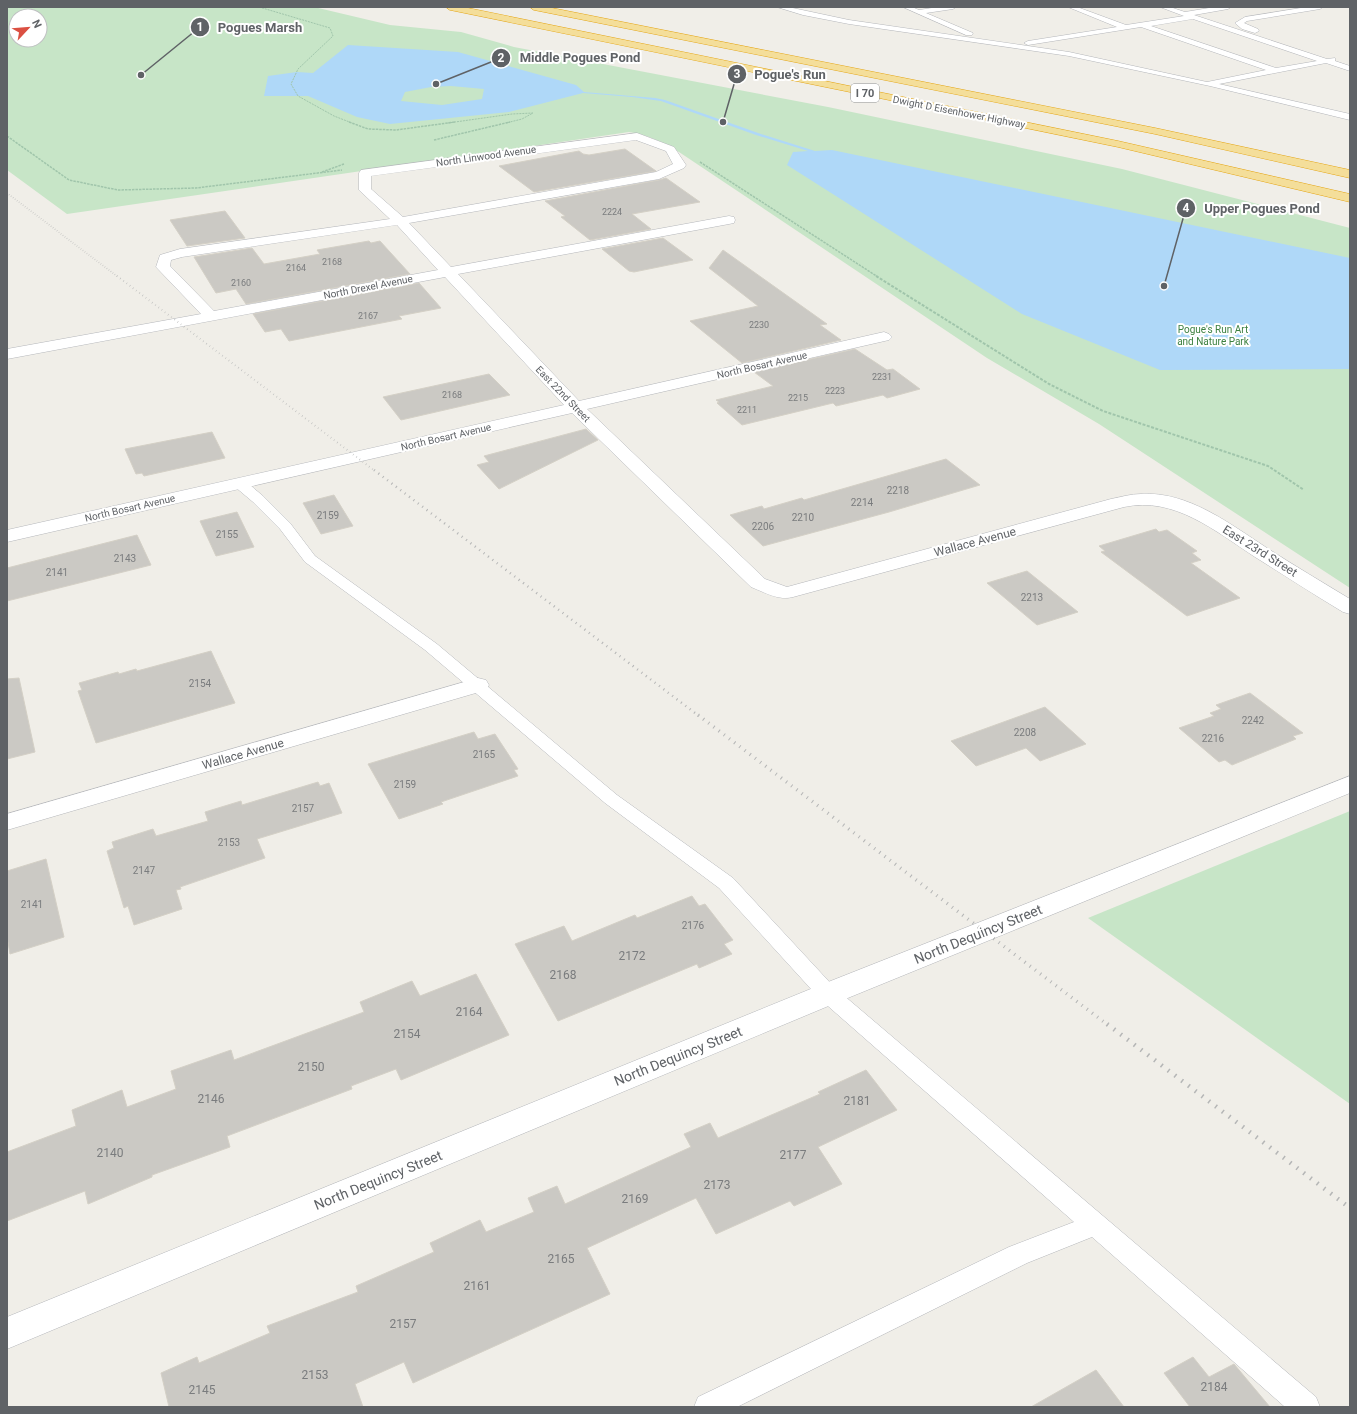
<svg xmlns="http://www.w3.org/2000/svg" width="1357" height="1414" viewBox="0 0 1357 1414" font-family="Roboto,sans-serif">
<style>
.green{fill:#c7e5c7;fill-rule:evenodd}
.water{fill:#afd8f8;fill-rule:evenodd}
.building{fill:#cbc9c4;stroke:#d4d0c6}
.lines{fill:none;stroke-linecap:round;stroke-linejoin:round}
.service-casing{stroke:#b5b7bb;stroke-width:1}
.minor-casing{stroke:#b5b7bb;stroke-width:1}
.motorway-casing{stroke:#e4a514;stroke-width:1}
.path-far2{stroke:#a0c5ab;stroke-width:1;stroke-dasharray:2 1;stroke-linecap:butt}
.path-far1{stroke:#a0c5ab;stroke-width:1.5;stroke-dasharray:2.5 1;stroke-linecap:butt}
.path{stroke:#a0c5ab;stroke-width:2;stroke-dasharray:3 1.5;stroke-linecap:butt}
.service{fill:#fff;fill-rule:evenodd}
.minor{fill:#fff;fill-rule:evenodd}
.motorway{fill:#f4de9a;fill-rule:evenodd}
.rail-far4{stroke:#b5b6b6;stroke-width:1.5;stroke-dasharray:0.5 2;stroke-linecap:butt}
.rail-far3{stroke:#b5b6b6;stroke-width:2;stroke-dasharray:0.5 3.5;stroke-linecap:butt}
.rail-far2{stroke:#b5b6b6;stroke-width:2.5;stroke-dasharray:1 4.5;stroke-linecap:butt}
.rail-far1{stroke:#b5b6b6;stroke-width:3.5;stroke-dasharray:1 5.5;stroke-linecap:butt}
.rail{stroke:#b5b6b6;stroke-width:4.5;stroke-dasharray:1.5 7;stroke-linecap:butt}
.labels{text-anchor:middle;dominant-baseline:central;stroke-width:4;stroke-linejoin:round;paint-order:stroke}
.far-number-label{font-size:9px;fill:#7a7c7e}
.far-street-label{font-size:10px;fill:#5f6266;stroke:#fff}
.far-park-label{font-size:10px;fill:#3c8040;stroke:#fff}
.number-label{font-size:10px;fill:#7a7c7e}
.shield{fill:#fff;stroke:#8f9194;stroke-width:1}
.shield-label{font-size:11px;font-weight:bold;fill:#5f6266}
.street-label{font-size:12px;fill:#5f6266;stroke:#fff}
.near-number-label{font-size:12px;fill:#7a7c7e}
.near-street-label{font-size:14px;fill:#5f6266;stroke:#fff}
.leader{fill:none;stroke:#5f6266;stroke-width:1.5}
.callout-dot{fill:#5f6266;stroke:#fff;stroke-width:1.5}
.mark-label{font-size:12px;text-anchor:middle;font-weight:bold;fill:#fff}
.callout-label{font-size:13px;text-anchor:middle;font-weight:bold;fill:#5f6266;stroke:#fff;stroke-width:4;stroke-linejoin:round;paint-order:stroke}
</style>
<rect width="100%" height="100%" fill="#f0eee8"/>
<g class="green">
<path d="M7 7H314L390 25 461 32 514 47 828 107 1122 169 1350 228V588L1099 424 987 358 679 152C663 142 648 135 629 132L67 214 7 170ZM16 16H40V40H16Z"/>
<polygon points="1350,811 1350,1104 1088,918"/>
</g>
<path class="water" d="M348 45 458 52 576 85 584 92 655 98 665 100 761 134 815 151 832 150 1350 258V369L1160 370 1022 314 787 165 793 152 808 151 756 135 661 101 632 97 583 93 509 112 390 124 357 117 308 96H264L268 76 297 72 313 73ZM451 86 484 89 482 99 442 105 401 101 405 92 431 87Z"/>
<g class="building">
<polygon points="625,149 656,171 534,192 499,166 579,151 583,154 589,155"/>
<polygon points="666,178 700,202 632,214 651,229 590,240 561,217 565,216 545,201 659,180"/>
<polygon points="225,211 245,238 187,246 170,220"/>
<polygon points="663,238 693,260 634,272 629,271 602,249"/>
<polygon points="369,241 371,243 380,241 410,274 246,304 236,289 216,293 194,257 252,248 264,264 320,254 317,250"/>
<polygon points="723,250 827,324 820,325 841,340 742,363 690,321 758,306 709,268"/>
<polygon points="419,283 441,308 399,316 402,319 289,341 281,329 265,332 253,314"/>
<polygon points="855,349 887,370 893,369 920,389 887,398 883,395 836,406 833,403 742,425 717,403 719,402 716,400 773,386 754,372"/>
<polygon points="489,374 510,395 401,420 383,397"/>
<polygon points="586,429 598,440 499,489 477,465 489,462 484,456"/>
<polygon points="212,432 225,458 144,476 142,473 136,474 125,449"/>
<polygon points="946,459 980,485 889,512 763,546 730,515 762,506 764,509 802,498 804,500"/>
<polygon points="334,495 353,526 321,534 303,503"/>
<polygon points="237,512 254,547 216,556 200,521"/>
<polygon points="1156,529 1159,532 1167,530 1197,551 1192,553 1201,560 1191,563 1240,598 1187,616 1101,552 1105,551 1099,546"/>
<polygon points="137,535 151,565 7,601 7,568"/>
<polygon points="1027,571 1078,612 1037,625 987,583"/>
<polygon points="211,651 235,703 96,743 78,691 82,690 79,683 118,672 119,674 136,669 137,671"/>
<polygon points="19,678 35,752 7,759 7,679"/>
<polygon points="1250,693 1303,733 1293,736 1296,739 1232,765 1225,760 1219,762 1179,728 1214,716 1210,713 1221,709 1216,705"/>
<polygon points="1045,707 1086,744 1040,761 1026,748 976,766 951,741"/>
<polygon points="474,732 478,739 495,734 518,769 514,770 518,776 441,802 443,804 399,819 368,764"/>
<polygon points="318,782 320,786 329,783 342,813 257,839 265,858 180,887 181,889 176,890 182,909 134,925 128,906 124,908 107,851 114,848 112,842 153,829 156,836 208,821 205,812 241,801 242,805"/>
<polygon points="46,859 64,937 10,954 7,936 7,871"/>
<polygon points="692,896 699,906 705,904 733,940 724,944 732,954 699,968 697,964 558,1021 515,944 564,926 572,941 635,915 637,918"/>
<polygon points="476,974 509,1035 401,1080 396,1069 351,1086 352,1089 227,1136 230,1147 152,1175 152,1177 88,1204 85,1191 7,1221 7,1152 76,1126 72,1110 122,1090 127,1107 176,1089 171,1071 231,1050 234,1060 364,1012 360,1002 412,981 420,996"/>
<polygon points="866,1070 897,1110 818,1147 842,1184 794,1206 790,1201 716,1234 696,1198 587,1248 610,1294 413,1383 404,1362 355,1384 363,1407 169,1407 161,1373 197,1357 199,1363 270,1333 267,1326 358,1292 356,1286 434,1252 430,1243 480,1220 486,1232 534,1212 528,1198 557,1186 565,1204 691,1147 684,1134 710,1123 718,1138 820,1094 818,1092"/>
<polygon points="1193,1357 1209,1377 1234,1364 1270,1407 1190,1407 1164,1373"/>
<polygon points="1096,1370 1124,1407 1031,1407"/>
</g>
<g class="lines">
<defs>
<g id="service">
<path d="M777 7H788L849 20 1069 52 1207 82 1266 70 1141 27 1028 45 1024 43 1028 41 1117 27 1068 7H1077L1126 25 1184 16 1160 7H1170L1185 12 1215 7H1231L1228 9 1194 15 1327 59 1335 58V61L1350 66V71L1326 63 1219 84 1350 114V120L1210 86 1069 56 849 24 803 15ZM1193 19 1317 61 1276 68 1151 26Z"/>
<polygon points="903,7 912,7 919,10 938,7 956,7 953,9 926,13 973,33 972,35 966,35"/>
<polygon points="1307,7 1323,7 1320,9 1247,21 1244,23 1258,29 1259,31 1255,33 1242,29 1235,23 1245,17"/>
<polygon points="239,479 244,480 263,496 290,523 315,556 437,644 617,795 733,878 835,988 1316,1397 1320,1407 1285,1407 1092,1237 1027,1263 737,1407 694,1407 698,1397 1009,1247 1074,1222 821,1000 719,888 605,803 425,650 305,562 280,529 253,502 234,486 232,483 234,480"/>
</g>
<g id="minor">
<path d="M637 133 674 147 686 165 684 168 659 179 409 223 451 267 729 216 734 217 735 220 734 223 729 224 458 274 579 401 884 332 889 334 892 337 889 340 587 409 765 579 787 587 1111 499C1121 497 1131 494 1141 494 1188 491 1230 524 1267 548 1295 566 1322 582 1350 599V614L1343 612C1313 594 1284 575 1255 557 1215 531 1174 496 1124 507L793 597C779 601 764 592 751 587L572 413 7 542V530L564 405 445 277 7 359V349L201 314 156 267 160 255 180 249 390 219 359 190V173L361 170ZM636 140 666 151 673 164 656 172 403 217 371 189V176ZM397 225 438 270 214 311 170 266 171 260 182 257Z"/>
<polygon points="478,678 486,680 489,685 486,690 7,830 7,814"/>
<polygon points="1350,776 1350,793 838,1002 7,1349 7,1317 818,986"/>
</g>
<g id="motorway">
<polygon points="446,7 463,7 1118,141 1350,194 1350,202 1118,147 450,10"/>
<polygon points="530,7 547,7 1155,128 1350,170 1350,178 1155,134 534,10"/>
</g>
</defs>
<use href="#service" class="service-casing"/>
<use href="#minor" class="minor-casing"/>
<use href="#motorway" class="motorway-casing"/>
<g class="path-far2">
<polyline points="259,7 330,28 333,36 298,69 291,84 298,96 334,116 352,123"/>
<polyline points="448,123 512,114 533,113 522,119 506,123"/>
</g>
<g class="path-far1">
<polyline points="349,122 368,129 396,130 455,122"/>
<polyline points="7,136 69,180 118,190 196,188 342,170"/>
<polyline points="434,140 510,122"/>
<polyline points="700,162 878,277"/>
<polyline points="322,172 344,164"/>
</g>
<polyline class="path" points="876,276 1049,384 1103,411 1268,466 1304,490"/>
<use href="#service" class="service"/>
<use href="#minor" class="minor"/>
<use href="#motorway" class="motorway"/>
<polyline class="rail-far4" points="7,193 118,277"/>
<polyline class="rail-far3" points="117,276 375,471"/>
<polyline class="rail-far2" points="374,470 699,716"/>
<polyline class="rail-far1" points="698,715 1108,1025"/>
<polyline class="rail" points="1107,1024 1350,1208"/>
</g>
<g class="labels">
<g class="far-number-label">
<text x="612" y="212">2224</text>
<text x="332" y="262">2168</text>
<text x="296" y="268">2164</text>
<text x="241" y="283">2160</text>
<text x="368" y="316">2167</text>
<text x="759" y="325">2230</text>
<text x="882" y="377">2231</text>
<text x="835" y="391">2223</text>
<text x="452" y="395">2168</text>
<text x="798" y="398">2215</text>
<text x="747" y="410">2211</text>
</g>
<g class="far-street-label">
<text transform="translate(959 112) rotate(11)">Dwight D Eisenhower Highway</text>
<text transform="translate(486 156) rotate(-8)">North Linwood Avenue</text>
<text transform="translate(368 287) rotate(-11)">North Drexel Avenue</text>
<text transform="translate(762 365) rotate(-13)">North Bosart Avenue</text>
<text transform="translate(563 394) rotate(46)">East 22nd Street</text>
<text transform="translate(446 437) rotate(-13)">North Bosart Avenue</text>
<text transform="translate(130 508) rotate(-13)">North Bosart Avenue</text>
</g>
<g class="far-park-label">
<text x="1213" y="329">Pogue's Run Art<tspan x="1213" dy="12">and Nature Park</tspan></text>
</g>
<g class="number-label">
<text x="898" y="490">2218</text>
<text x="862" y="502">2214</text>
<text x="328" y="515">2159</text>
<text x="803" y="517">2210</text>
<text x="763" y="526">2206</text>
<text x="227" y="534">2155</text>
<text x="125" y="558">2143</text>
<text x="57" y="572">2141</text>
<text x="1032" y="597">2213</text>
<text x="200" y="683">2154</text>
<text x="1253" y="720">2242</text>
<text x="1025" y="732">2208</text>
<text x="1213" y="738">2216</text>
<text x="484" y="754">2165</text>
<text x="405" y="784">2159</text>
<text x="303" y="808">2157</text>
<text x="229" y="842">2153</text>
<text x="144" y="870">2147</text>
<text x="32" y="904">2141</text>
<text x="693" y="925">2176</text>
</g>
<rect class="shield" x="851" y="84" width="28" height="18" rx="3"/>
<g class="shield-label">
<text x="865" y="93">I 70</text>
</g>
<g class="street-label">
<text transform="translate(975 542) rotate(-15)">Wallace Avenue</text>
<text transform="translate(1260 551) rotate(32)">East 23rd Street</text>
<text transform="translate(243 754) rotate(-16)">Wallace Avenue</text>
</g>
<g class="near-number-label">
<text x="632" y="956">2172</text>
<text x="563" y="975">2168</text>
<text x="469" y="1012">2164</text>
<text x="407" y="1034">2154</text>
<text x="311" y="1067">2150</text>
<text x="211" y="1099">2146</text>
<text x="857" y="1101">2181</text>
<text x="110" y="1153">2140</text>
<text x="793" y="1155">2177</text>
<text x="717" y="1185">2173</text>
<text x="635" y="1199">2169</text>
<text x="561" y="1259">2165</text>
<text x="477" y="1286">2161</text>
<text x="403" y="1324">2157</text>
<text x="315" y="1375">2153</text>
<text x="1214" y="1387">2184</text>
<text x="202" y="1390">2145</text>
</g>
<g class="near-street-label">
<text transform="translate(978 934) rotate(-22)">North Dequincy Street</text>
<text transform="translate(678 1056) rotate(-22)">North Dequincy Street</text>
<text transform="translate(378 1180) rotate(-22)">North Dequincy Street</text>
</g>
</g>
<path class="leader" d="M141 75L200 27M436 84L501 58M723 122L737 74M1164 286L1186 208"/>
<g class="callout-dot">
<circle cx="141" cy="75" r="4"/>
<circle cx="436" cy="84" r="4"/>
<circle cx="723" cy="122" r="4"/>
<circle cx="1164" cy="286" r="4"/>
<circle cx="200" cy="27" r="10"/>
<circle cx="501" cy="58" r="10"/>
<circle cx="737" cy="74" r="10"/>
<circle cx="1186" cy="208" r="10"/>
</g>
<g class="mark-label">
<text x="200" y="31">1</text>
<text x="501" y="62">2</text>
<text x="737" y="78">3</text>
<text x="1186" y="212">4</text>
</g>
<g class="callout-label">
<text x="260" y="32">Pogues Marsh</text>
<text x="580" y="62">Middle Pogues Pond</text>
<text x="790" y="79">Pogue's Run</text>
<text x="1262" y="213">Upper Pogues Pond</text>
</g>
<rect width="1357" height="1414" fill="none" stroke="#5f6266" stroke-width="16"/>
<g transform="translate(28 28) rotate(64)"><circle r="19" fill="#ffffff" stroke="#bfc0c2"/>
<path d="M0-3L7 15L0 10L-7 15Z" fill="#db5042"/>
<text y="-6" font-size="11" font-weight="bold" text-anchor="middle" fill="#5f6266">N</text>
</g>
</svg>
